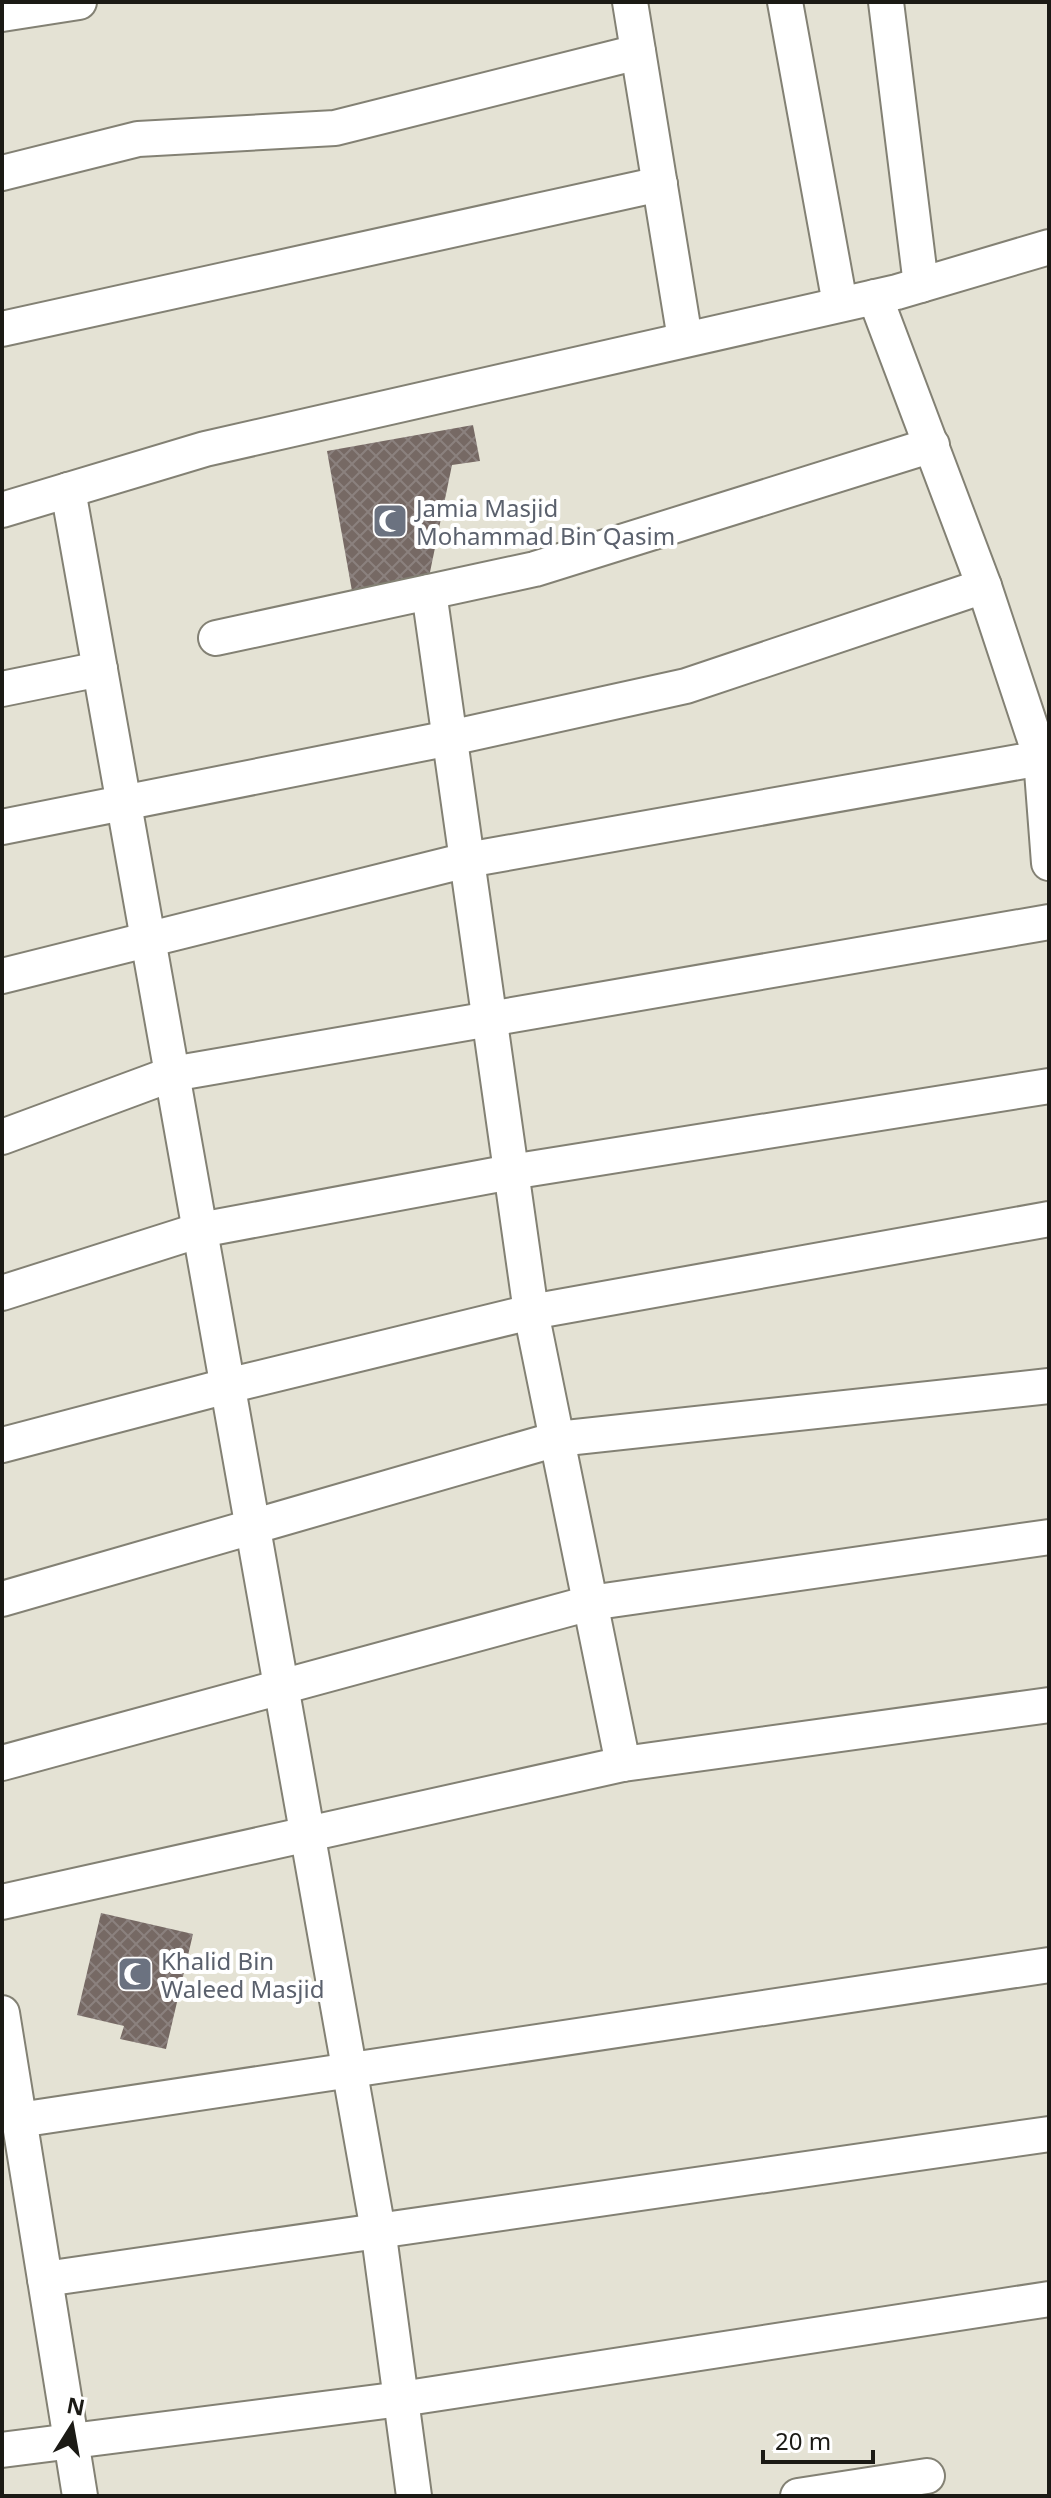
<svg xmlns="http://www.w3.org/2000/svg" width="1051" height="2498" viewBox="0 0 1051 2498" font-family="'Noto Sans',sans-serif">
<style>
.building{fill:url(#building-cross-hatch)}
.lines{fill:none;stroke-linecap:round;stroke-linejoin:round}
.street-casing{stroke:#838174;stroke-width:38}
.street{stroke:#fff;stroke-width:34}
.labels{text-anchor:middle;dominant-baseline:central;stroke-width:8;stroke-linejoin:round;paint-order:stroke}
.worship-label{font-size:24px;fill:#5b616d;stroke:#fff;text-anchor:start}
</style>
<defs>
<pattern id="building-cross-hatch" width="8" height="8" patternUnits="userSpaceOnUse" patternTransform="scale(2)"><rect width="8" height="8" fill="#766964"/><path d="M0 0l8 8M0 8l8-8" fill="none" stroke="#8b817e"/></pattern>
</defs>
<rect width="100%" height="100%" fill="#e4e2d4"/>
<g class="building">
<polygon points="473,425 480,461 452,465 429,577 352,591 327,451"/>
<polygon points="101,1913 193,1934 166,2049 120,2039 124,2026 77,2015"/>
</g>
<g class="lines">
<defs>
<g id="street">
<polyline points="630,2 685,339"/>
<polyline points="785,2 840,304"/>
<polyline points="886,2 921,285"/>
<polyline points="2,14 79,2"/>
<polyline points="2,173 138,139 335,128 638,52"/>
<polyline points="875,297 984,586 1041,758 1049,863"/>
<polyline points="2,329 660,184"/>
<polyline points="68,490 379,2236 414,2496"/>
<polyline points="2,510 205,449 897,292 1049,247"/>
<polyline points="429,592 531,1312 623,1764"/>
<polyline points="216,638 535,569 932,445"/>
<polyline points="2,689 100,669"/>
<polyline points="2,827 450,738 686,686 984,586"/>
<polyline points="2,976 467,860 1041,758"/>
<polyline points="2,1137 172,1074 1049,922"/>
<polyline points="2,1293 200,1230 511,1172 1049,1086"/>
<polyline points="2,1445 227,1386 531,1312 1049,1219"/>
<polyline points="2,1599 557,1439 1049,1386"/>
<polyline points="2,1763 590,1603 1049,1537"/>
<polyline points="2,1902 623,1764 1049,1705"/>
<polyline points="2,2013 80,2496"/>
<polyline points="19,2120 1049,1965"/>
<polyline points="45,2279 1049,2134"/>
<polyline points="2,2450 401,2399 1049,2299"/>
<polyline points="798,2496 927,2476"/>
</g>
</defs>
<use href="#street" class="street-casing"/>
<use href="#street" class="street"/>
</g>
<defs>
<symbol id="mosque-square" viewBox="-11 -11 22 22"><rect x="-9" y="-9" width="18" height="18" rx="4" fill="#6b7280" stroke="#fff"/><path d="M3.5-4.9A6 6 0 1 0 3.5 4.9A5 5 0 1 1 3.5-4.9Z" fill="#fff"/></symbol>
</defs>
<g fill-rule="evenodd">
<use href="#mosque-square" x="370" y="501" width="40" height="40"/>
<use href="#mosque-square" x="115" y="1954" width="40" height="40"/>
</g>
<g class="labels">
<g class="worship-label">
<text x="416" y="507">Jamia Masjid<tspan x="416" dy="28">Mohammad Bin Qasim</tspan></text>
<text x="161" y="1960">Khalid Bin<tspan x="161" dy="28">Waleed Masjid</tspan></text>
</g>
</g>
<rect width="1051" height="2498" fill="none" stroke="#1b1a15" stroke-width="8"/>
<g transform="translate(72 2426) rotate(11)" stroke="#ffffff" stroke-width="6" paint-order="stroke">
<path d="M0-6L14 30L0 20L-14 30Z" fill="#1b1a15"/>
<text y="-12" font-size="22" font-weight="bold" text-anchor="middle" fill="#1b1a15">N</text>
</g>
<path d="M763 2450v12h110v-12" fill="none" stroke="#1b1a15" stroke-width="4"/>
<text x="775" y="2450" font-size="24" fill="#1b1a15" stroke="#ffffff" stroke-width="6" paint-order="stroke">20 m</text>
</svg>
